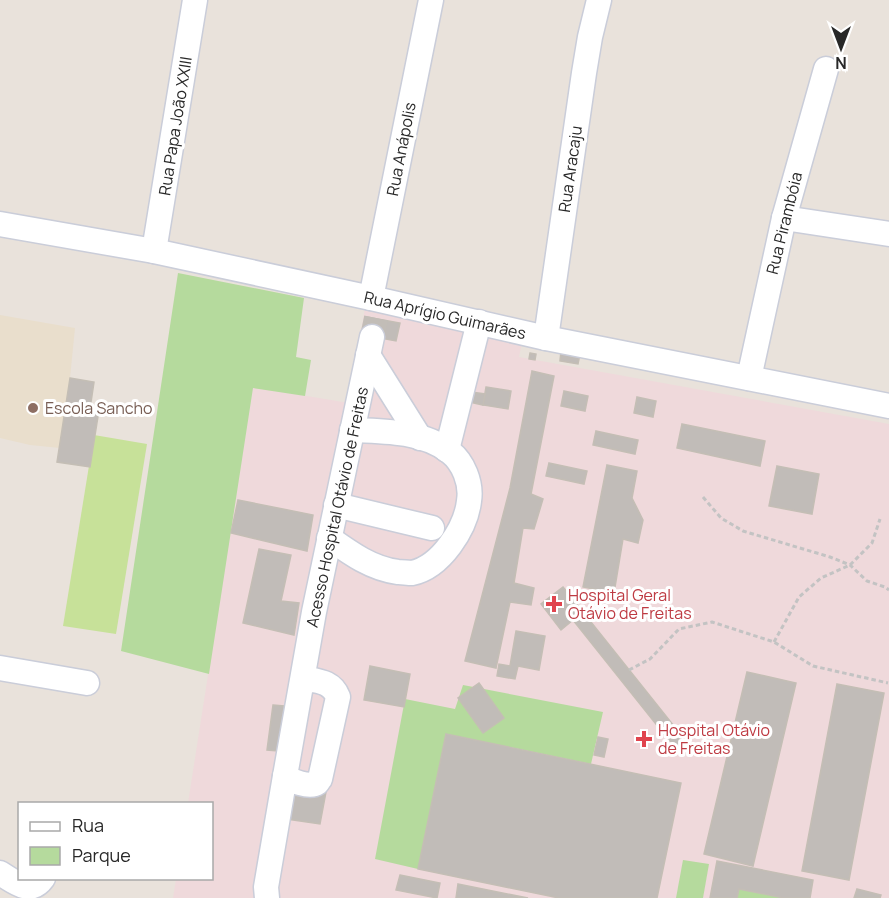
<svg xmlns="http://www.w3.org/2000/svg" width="889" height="898" viewBox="0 0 889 898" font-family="Manrope,sans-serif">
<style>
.education{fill:#e9decc}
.medical{fill:#efd9db}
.green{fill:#b5da9d}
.pitch{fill:#c7e199}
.building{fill:#c1bcb8;stroke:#c4beb5;stroke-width:1.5}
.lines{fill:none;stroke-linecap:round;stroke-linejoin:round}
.minor-tunnel{stroke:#c2bdb7;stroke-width:24;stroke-dasharray:24 12;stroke-linecap:butt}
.minor-casing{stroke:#cacdd9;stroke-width:27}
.path{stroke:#c3c3c3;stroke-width:3;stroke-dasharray:4.5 3;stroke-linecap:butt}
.minor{stroke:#fff;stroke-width:24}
.education-dot{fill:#8d6e63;stroke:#fff;stroke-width:2}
.health-dot{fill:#e0444e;stroke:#fff;stroke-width:2}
.labels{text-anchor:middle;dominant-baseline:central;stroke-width:6;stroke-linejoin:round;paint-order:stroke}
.street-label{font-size:16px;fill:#282828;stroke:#fff}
.education-label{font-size:16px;fill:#785e54;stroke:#fff;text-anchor:start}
.health-label{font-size:16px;fill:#be3a42;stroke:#fff;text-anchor:start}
</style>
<rect width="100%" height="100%" fill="#e9e2db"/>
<polygon class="education" points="0,315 75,328 70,378 60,448 30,445 0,438"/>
<polygon class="medical" points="365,308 522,342 519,357 889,424 889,898 173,898 176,879 212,878 212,804 188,803 253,387 349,403"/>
<g class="green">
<polygon points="178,273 304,298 296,357 311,360 305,396 253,388 209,674 121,651"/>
<polygon points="463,685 603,712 591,764 446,734 418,869 375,859 405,699 455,709"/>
<polygon points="683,860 709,864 703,898 676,898"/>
<polygon points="739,889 784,898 737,898"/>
</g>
<polygon class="pitch" points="94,435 147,444 116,634 63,626"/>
<g class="building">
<polygon points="367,317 400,323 396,341 364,335"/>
<polygon points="561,351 580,354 578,364 560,361"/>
<polygon points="530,353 536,354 535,360 529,359"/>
<polygon points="532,371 554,376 531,494 543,499 534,529 523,528 514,583 534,588 531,605 510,602 496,668 465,661 510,488"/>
<polygon points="70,378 94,382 90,409 99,410 90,467 57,462"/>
<polygon points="486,387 511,391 508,409 483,405"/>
<polygon points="564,391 588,396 585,411 561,406"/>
<polygon points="471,392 485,394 483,405 469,402"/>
<polygon points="637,397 656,401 653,417 634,413"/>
<polygon points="682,424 765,441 760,466 677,448"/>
<polygon points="596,431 638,440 635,454 593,445"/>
<polygon points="549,463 587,471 584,484 546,476"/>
<polygon points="607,465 637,471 632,498 643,520 638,543 623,539 614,593 583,587"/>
<polygon points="777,466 819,474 812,514 769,506"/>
<polygon points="238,500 313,515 307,551 231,533"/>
<polygon points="259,549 291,555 281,601 299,603 294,635 243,623"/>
<polygon points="563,587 689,745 679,753 573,620 561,630 541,604"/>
<polygon points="516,631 545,636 539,670 518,666 515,679 497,676 499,664 510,666"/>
<polygon points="370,666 410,674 404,707 364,700"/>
<polygon points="747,672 796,683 753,866 704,854"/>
<polygon points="479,683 504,718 483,733 458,698"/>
<polygon points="837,684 884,693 849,880 802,871"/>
<polygon points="273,705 284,706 278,751 267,750"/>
<polygon points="446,734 681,783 657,898 559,898 418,869"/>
<polygon points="598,737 608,739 604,757 594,755"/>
<polygon points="292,789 326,792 320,824 287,819"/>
<polygon points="717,861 813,880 810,898 784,898 739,889 737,898 710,898"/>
<polygon points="400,875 440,883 437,898 396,890"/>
<polygon points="458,884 528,898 456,898"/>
<polygon points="857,889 881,895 880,898 854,898"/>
</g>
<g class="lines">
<polyline class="minor-tunnel" points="372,337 376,318"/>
<defs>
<g id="minor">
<polyline points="784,218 889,234"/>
<polyline points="0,224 154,251 371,298 546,338 889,406"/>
<polyline points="154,251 195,0"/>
<polyline points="371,298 431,0"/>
<polyline points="546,338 584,73 590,37 599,0"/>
<polyline points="368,355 420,438"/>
<polyline points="749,378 784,218 826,69"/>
<polyline points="447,450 479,322"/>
<polyline points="336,505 432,528"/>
<path d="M329 538C350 553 372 569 398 572 402 572 408 573 412 573 441 567 466 528 469 501 472 483 463 462 450 452 424 431 383 431 352 430"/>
<polyline points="0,668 87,683"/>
<path d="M303 678C317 681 332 681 338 697L320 779C319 780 318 782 317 783 310 788 290 781 285 776L314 612 372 337"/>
<path d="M0 873C15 882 30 896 43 878"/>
<polyline points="267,898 266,887 285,776"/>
</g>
</defs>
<use href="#minor" class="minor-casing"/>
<g class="path">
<polyline points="703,497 721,518 743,531 830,557 850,565 867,581 885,587 889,590"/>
<polyline points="774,642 799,597 821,578 850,565 872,543 880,519"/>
<polyline points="629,670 650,659 679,629 712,622 774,642 813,666 888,683"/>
</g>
<use href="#minor" class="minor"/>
</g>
<circle class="education-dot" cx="33" cy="408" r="6"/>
<g class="health-dot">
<path d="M551 595h6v6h6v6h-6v6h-6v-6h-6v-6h6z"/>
<path d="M641 730h6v6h6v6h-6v6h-6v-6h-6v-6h6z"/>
</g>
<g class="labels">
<g class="street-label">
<text transform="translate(175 126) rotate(-81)">Rua Papa João XXIII</text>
<text transform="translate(401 149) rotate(-79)">Rua Anápolis</text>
<text transform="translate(570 169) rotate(-82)">Rua Aracaju</text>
<text transform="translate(784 223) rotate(-76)">Rua Pirambóia</text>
<text transform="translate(445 315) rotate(13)">Rua Aprígio Guimarães</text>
<text transform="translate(337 507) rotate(-78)">Acesso Hospital Otávio de Freitas</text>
</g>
<g class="education-label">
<text x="45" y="408">Escola Sancho</text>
</g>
<g class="health-label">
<text x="568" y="595">Hospital Geral<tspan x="568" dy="18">Otávio de Freitas</tspan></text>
<text x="658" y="730">Hospital Otávio<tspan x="658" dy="18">de Freitas</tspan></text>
</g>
</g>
<rect x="18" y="802" width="195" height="78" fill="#ffffff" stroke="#a9a9a9" stroke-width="1.5"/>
<rect x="30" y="822" width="30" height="9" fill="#ffffff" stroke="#a9a9a9" stroke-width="1.5"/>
<text x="72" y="832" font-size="18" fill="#282828">Rua</text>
<rect x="30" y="847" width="30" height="18" fill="#b5da9d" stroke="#a9a9a9" stroke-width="1.5"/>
<text x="72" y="862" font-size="18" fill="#282828">Parque</text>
<g transform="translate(841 48) rotate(180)" stroke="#ffffff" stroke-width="4.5" paint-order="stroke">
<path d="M0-4.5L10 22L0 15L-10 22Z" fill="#282828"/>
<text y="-9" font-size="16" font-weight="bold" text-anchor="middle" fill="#282828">N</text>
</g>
</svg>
